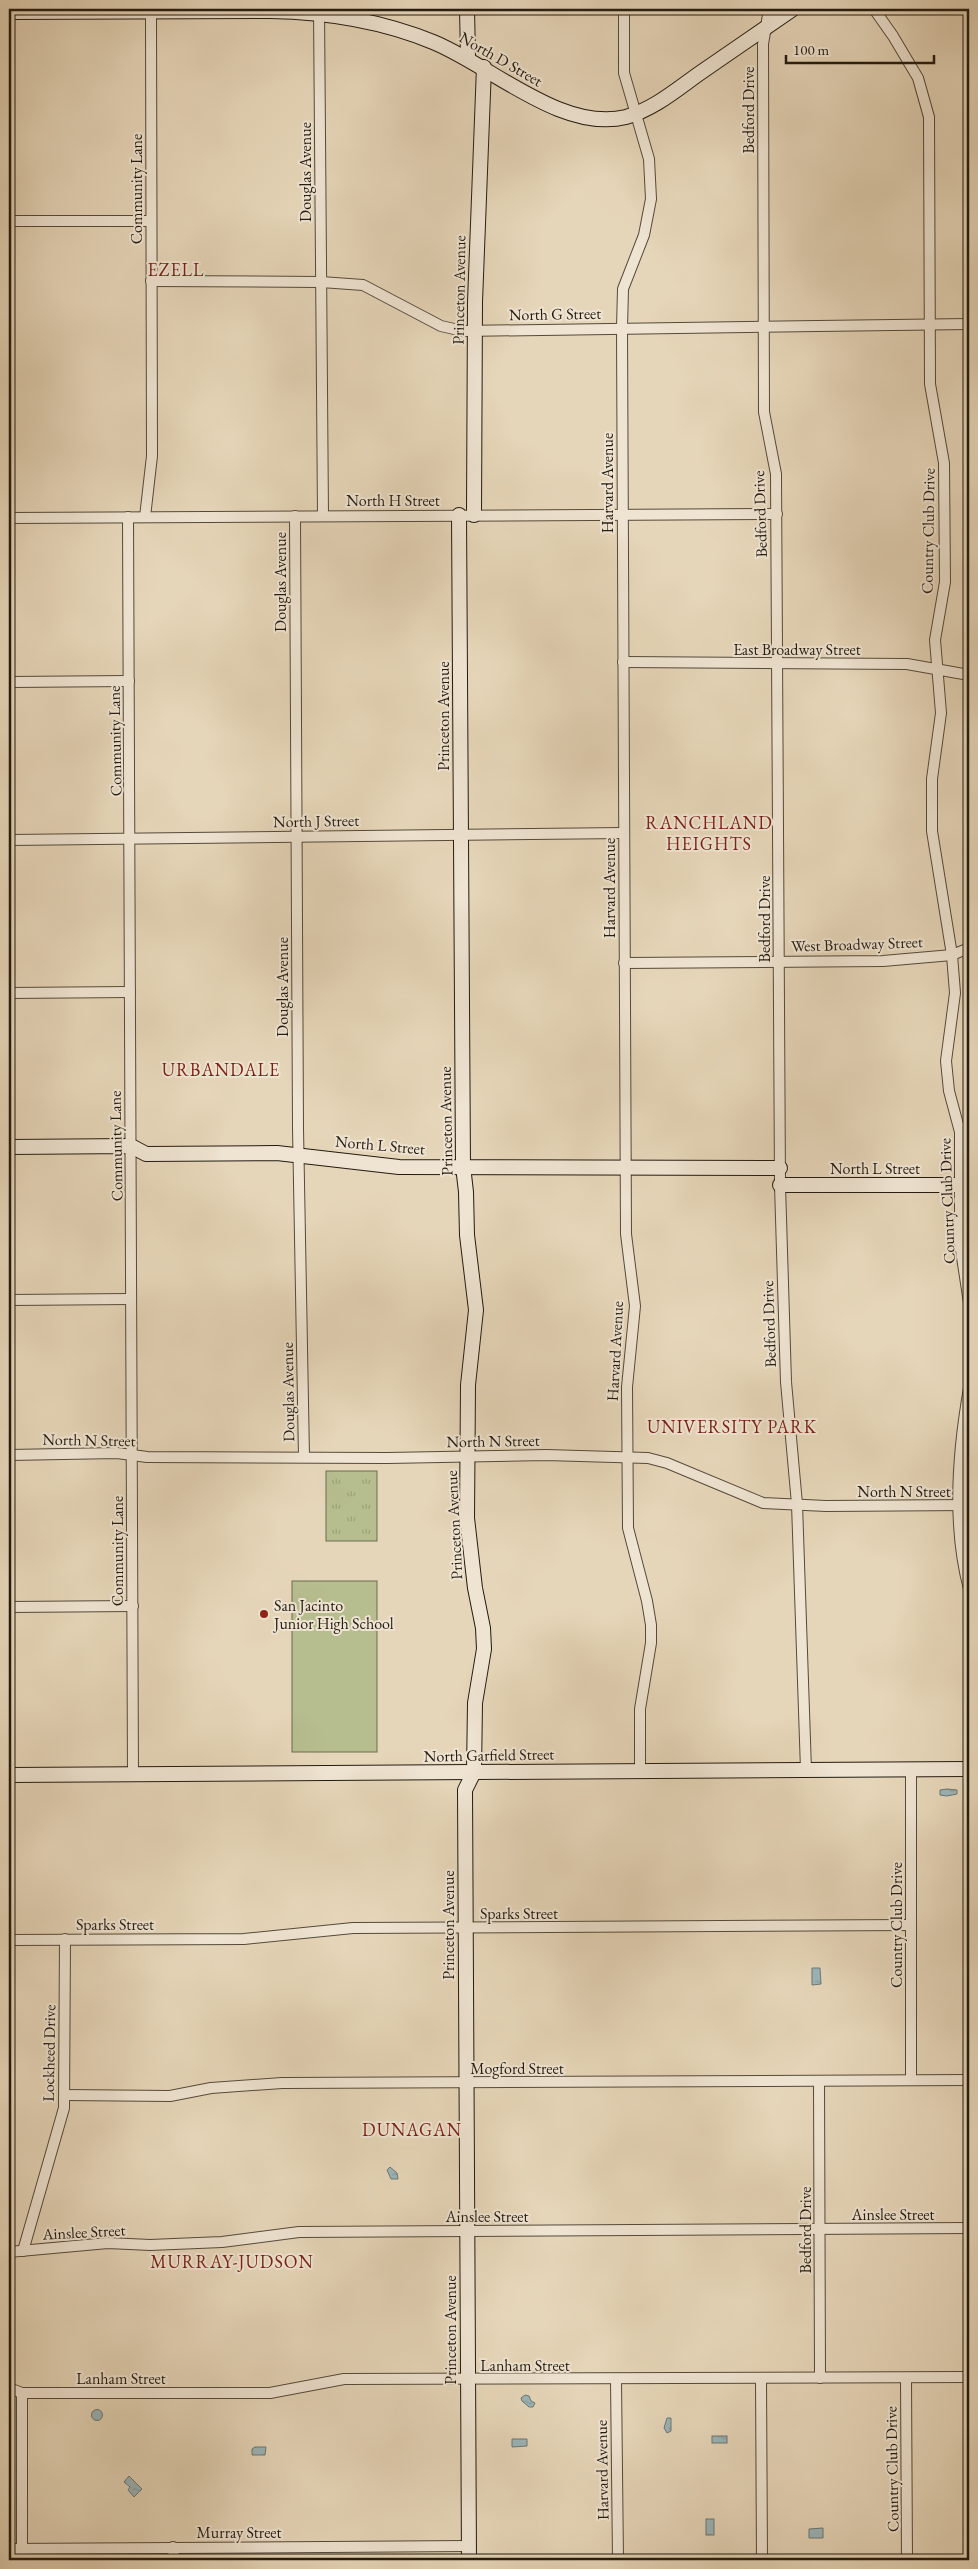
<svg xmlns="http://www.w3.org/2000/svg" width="978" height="2569" viewBox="0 0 978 2569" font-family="'EB Garamond',serif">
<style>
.grass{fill:#b6bd8f;stroke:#6c6c50}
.park{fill:url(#park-tufts);stroke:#6c6c50}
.water{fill:url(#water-ripples);stroke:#6b7876}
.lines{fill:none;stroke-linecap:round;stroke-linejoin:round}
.street-casing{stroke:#544a3b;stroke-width:12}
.secondary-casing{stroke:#231b11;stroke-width:16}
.street{stroke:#efe4d2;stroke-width:10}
.secondary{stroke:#efe4d2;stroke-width:14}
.poi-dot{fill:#8f2418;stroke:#efe4d2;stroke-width:2}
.labels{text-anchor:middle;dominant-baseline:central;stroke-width:4;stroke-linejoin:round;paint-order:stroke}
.street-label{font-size:16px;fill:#231b11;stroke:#efe4d2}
.poi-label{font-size:16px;fill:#231b11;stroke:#efe4d2;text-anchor:start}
.neighbourhood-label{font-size:18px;letter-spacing:1px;fill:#7a1f14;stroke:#efe4d2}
</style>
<defs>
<pattern id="park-tufts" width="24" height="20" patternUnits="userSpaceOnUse" patternTransform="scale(1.25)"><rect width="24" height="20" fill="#b6bd8f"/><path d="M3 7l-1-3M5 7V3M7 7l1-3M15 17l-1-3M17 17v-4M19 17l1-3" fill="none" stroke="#9ca27a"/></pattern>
<pattern id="water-ripples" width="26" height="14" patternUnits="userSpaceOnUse" patternTransform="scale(1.25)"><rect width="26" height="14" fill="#9bb6ba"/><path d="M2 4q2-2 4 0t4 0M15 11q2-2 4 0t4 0" fill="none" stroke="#859c9f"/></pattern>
</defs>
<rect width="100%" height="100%" fill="#e6d6b9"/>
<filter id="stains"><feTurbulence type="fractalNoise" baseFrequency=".004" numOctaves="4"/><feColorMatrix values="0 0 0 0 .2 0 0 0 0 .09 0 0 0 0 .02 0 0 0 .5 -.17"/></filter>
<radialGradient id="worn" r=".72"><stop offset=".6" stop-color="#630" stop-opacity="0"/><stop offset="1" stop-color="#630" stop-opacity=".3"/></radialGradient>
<rect class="grass" x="292" y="1581" width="85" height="171"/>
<rect class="park" x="326" y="1471" width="51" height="70"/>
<g class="water">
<polygon points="947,1789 957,1790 957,1794 947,1796 940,1795 940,1790"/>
<polygon points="812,1968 820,1968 821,1984 812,1985"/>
<polygon points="390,2167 397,2173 398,2179 391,2179 387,2170"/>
<polygon points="525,2395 529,2396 531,2401 535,2403 533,2407 529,2407 522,2401 521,2398"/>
<circle cx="97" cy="2415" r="5.5"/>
<polygon points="667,2418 671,2418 671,2431 667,2433 664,2428"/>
<rect x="712" y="2436" width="15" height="7"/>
<polygon points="512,2439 527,2439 527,2446 512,2447"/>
<polygon points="255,2447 266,2447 265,2455 252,2455 252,2449"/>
<polygon points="129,2476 142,2489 134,2497 128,2490 130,2487 124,2482"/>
<rect x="706" y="2519" width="8" height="16"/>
<polygon points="823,2528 823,2538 809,2538 809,2529"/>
</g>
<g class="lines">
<defs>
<g id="street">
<polyline points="319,9 323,516"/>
<polyline points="624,9 624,73 649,159 651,199 644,235 623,289 622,328 626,1234 635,1306 627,1387 628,1528 647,1601 651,1625 651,1643 640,1709 640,1771"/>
<polyline points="769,9 763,44 764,412 776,474 780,1185 786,1382 797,1504 806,1770"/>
<polyline points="874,9 893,36 918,78 929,117 930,384 944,463 945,582 935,640 941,713 932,779 932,831 952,955 955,993 946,1061 949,1091 960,1132 960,1244 969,1303"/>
<polyline points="9,221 151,221"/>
<polyline points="151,281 321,282 363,285 441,326 463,331 969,324"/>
<polyline points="295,516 298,1128 304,1457"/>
<polyline points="128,517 133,1775"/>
<polyline points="145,517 152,456 151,11"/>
<polyline points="9,518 777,514"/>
<polyline points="623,662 907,664 969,675"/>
<polyline points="9,682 129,681"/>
<polyline points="9,840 624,833"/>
<polyline points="624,963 883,961 952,955 969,948"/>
<polyline points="9,993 130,992"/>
<polyline points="9,1300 131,1299"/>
<path d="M969 1388C958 1450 952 1526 969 1589"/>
<polyline points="9,1455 117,1453 147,1457 387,1458 546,1455 648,1458 667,1463 763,1503 826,1506 969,1505"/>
<polyline points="9,1607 133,1606"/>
<polyline points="911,1769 911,2080"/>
<polyline points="9,1940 244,1939 353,1928 910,1925"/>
<polyline points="819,2081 820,2378"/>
<polyline points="65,2095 170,2096 211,2088 282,2083 969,2080"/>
<polyline points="23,2251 64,2108 65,1939"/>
<polyline points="9,2252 108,2243 150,2245 222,2242 299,2232 969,2228"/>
<polyline points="906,2378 907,2560"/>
<polyline points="761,2379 762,2560"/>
<polyline points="616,2380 618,2560"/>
<polyline points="9,2388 22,2393 270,2393 344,2379 969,2377"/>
<polyline points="22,2393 22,2560"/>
<polyline points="173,2547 174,2560"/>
<polyline points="9,2549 469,2546"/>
</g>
<g id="secondary">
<polyline points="467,9 468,57"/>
<path d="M9 12 270 11C325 12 382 21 433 42 490 65 562 133 626 117 654 109 676 90 700 73 731 52 762 30 793 9"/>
<polyline points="459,515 463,1166 466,1192 467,1235 476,1310 468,1385 467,1518 475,1588 483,1628 484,1649 475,1703 474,1772 465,1790 469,2560"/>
<polyline points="474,515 475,302 484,67"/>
<polyline points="9,1147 131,1146 146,1154 277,1153 399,1167 780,1168"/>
<polyline points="780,1185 969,1185"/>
<polyline points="9,1775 969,1769"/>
</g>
</defs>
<use href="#street" class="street-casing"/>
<use href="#secondary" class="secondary-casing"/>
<use href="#street" class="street"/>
<use href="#secondary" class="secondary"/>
</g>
<circle class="poi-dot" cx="264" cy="1614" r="5"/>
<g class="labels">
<g class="street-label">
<text transform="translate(501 59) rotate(30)">North D Street</text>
<text transform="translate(748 110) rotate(-90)">Bedford Drive</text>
<text transform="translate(305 172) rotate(-90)">Douglas Avenue</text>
<text transform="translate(136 189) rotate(-90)">Community Lane</text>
<text transform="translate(459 290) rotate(-89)">Princeton Avenue</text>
<text transform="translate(555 314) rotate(-1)">North G Street</text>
<text transform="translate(607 483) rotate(-90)">Harvard Avenue</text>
<text x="393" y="500">North H Street</text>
<text transform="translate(760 514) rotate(-92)">Bedford Drive</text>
<text transform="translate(928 531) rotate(-89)">Country Club Drive</text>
<text transform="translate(280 582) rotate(-90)">Douglas Avenue</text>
<text x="797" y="649">East Broadway Street</text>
<text transform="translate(443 716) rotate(-90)">Princeton Avenue</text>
<text transform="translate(115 741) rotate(-91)">Community Lane</text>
<text transform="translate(316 821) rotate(-1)">North J Street</text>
<text transform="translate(609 888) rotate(-90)">Harvard Avenue</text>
<text transform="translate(764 919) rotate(-90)">Bedford Drive</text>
<text transform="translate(857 944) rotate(-2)">West Broadway Street</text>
<text transform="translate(282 987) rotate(-90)">Douglas Avenue</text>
<text transform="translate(446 1121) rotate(-91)">Princeton Avenue</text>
<text transform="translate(380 1145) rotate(5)">North L Street</text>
<text transform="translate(116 1146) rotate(-91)">Community Lane</text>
<text x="875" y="1168">North L Street</text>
<text transform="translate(947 1201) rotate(-92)">Country Club Drive</text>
<text transform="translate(769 1324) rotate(-92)">Bedford Drive</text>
<text transform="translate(615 1351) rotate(-87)">Harvard Avenue</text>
<text transform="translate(288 1392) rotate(-91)">Douglas Avenue</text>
<text transform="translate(89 1440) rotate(1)">North N Street</text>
<text transform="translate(493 1441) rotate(-1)">North N Street</text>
<text x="904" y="1491">North N Street</text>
<text transform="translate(454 1525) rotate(-93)">Princeton Avenue</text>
<text transform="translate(117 1551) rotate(-90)">Community Lane</text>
<text transform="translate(489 1755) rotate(-1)">North Garfield Street</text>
<text x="519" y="1913">Sparks Street</text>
<text x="115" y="1924">Sparks Street</text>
<text transform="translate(448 1925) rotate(-90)">Princeton Avenue</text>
<text transform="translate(896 1925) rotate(-90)">Country Club Drive</text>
<text transform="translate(49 2053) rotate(-89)">Lockheed Drive</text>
<text x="517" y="2068">Mogford Street</text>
<text x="893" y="2214">Ainslee Street</text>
<text x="487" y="2216">Ainslee Street</text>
<text transform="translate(805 2230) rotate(-90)">Bedford Drive</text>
<text transform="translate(84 2232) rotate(-3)">Ainslee Street</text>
<text transform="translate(450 2330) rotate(-90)">Princeton Avenue</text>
<text x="525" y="2365">Lanham Street</text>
<text x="121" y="2378">Lanham Street</text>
<text transform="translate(892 2469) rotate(-91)">Country Club Drive</text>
<text transform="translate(602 2470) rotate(-91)">Harvard Avenue</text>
<text x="239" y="2532">Murray Street</text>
</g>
<g class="poi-label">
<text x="274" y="1605">San Jacinto<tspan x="274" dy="18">Junior High School</tspan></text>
</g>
<g class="neighbourhood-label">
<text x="176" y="269">EZELL</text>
<text x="709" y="822">RANCHLAND<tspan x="709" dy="21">HEIGHTS</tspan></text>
<text x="221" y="1069">URBANDALE</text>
<text x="732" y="1426">UNIVERSITY PARK</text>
<text x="412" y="2129">DUNAGAN</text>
<text x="232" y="2261">MURRAY-JUDSON</text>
</g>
</g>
<rect width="978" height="2569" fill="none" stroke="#e6d6b9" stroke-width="30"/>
<rect x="10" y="10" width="958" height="2549" fill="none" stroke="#231b11" stroke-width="2.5"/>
<rect x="15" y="15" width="948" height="2539" fill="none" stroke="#231b11"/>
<path d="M786 55v8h148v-8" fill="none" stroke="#231b11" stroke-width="2.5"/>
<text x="793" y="55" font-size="15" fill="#231b11" stroke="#efe4d2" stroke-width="4" paint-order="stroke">100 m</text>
<rect width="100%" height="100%" filter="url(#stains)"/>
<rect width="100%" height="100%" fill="url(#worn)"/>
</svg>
